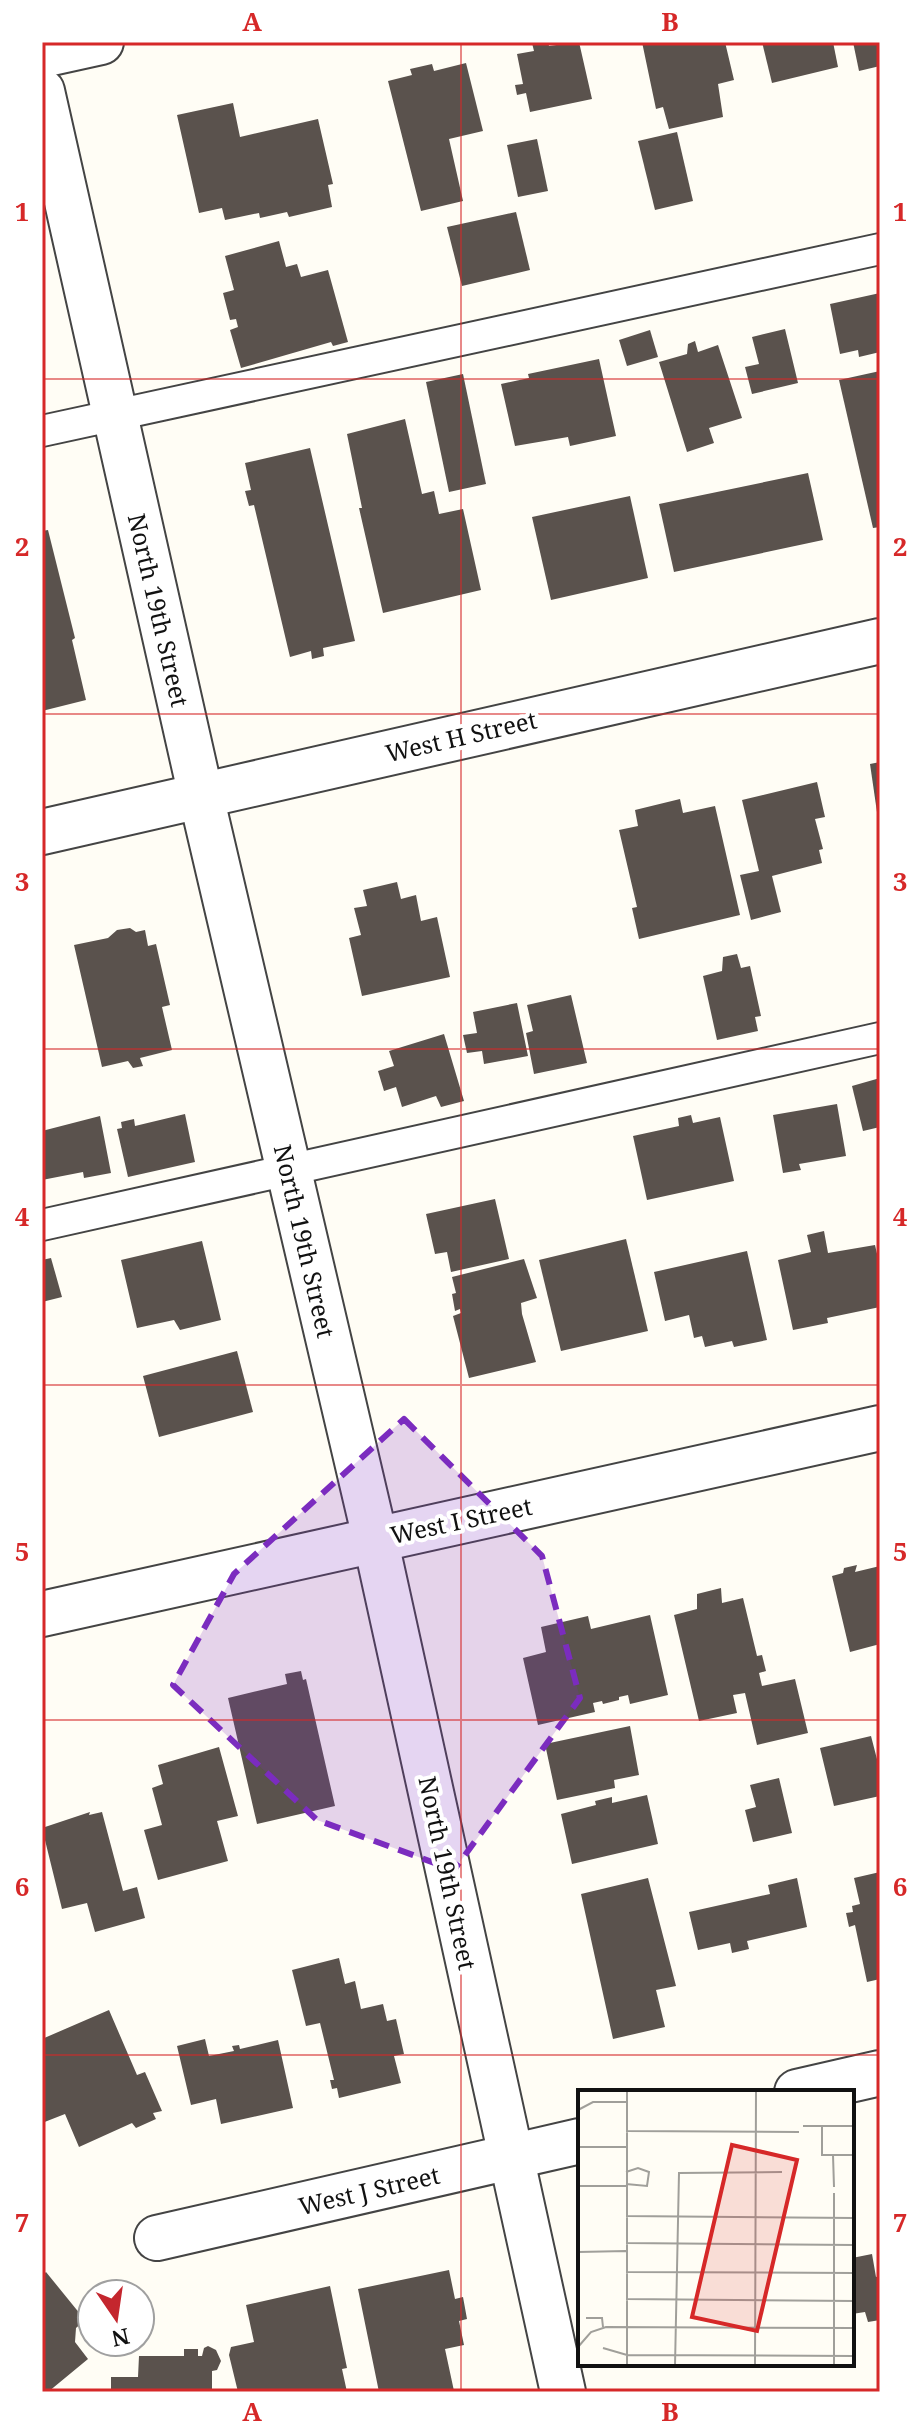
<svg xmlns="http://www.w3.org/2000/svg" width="922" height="2434" viewBox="0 0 922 2434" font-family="'Noto Serif',serif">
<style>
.building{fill:#5a524d}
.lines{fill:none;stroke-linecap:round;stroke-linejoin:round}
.lane-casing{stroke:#444;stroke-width:34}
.street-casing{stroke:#444;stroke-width:48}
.lane{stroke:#fff;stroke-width:30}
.street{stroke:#fff;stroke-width:44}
.marked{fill:#7b2cbf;fill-opacity:0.2;stroke:#7b2cbf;stroke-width:6;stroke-dasharray:16 10;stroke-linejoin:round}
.grid{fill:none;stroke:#d62828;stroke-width:2;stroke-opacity:0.55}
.labels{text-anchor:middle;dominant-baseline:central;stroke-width:8;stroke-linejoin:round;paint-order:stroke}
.street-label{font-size:24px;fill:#111;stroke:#fff}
.inset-road{fill:none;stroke:#a09f9a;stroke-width:2}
.view{fill:#d62828;fill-opacity:0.15;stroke:#d62828;stroke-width:4}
.inset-edge{fill:none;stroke:#111;stroke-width:4}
.neatline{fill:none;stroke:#d62828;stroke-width:3}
.grid-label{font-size:26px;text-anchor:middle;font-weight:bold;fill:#d62828}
</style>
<rect width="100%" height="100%" fill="#fffdf5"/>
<g class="building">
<polygon points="548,42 549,46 579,42 592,99 530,112 526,93 517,95 515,85 523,84 517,54 534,51 532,43"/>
<polygon points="642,42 725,42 734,80 718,84 723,117 669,129 663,107 656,109"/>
<polygon points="762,42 833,42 838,67 772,83"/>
<polygon points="853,42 880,42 880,66 859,71"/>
<polygon points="466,63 483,131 449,139 463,201 421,211 388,81 412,75 410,69 432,64 434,71"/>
<polygon points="233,103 240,137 318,119 333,184 328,185 332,207 289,217 287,212 260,218 259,213 225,220 222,208 199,213 177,115"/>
<polygon points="677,132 693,201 655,210 638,141"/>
<polygon points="537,139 548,191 518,197 507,145"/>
<polygon points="516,212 530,270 462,286 447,227"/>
<polygon points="279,241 286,267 297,264 301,277 328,270 348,342 333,346 331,342 241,368 230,330 238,327 236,319 230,320 223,293 234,290 225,256"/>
<polygon points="880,293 880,352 859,357 858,350 840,354 830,304"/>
<polygon points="785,329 798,383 752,394 745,367 759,364 752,337"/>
<polygon points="650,330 658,357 627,366 619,340"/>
<polygon points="695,341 698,352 718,345 742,418 709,428 714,443 687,452 659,362 687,354 688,344"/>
<polygon points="599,359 616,436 570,446 568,437 515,446 501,384 529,378 528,374"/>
<polygon points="880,371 880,527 873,528 839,380"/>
<polygon points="463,374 486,484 449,492 426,382"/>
<polygon points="405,419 422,494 434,491 439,514 463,509 481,590 383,613 359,508 362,508 347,434"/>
<polygon points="310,448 355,641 323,648 324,656 312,659 311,651 290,657 254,505 249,506 245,491 251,490 245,463"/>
<polygon points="808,473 823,540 674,572 659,504"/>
<polygon points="630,496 648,578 551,600 532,517"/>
<polygon points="48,530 75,638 72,640 86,700 42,711 42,531"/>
<polygon points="880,762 880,819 878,819 870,764"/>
<polygon points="817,782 825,817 815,819 823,849 819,850 822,863 772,876 781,912 751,920 740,875 759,871 742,800"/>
<polygon points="680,799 683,813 715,806 740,915 639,939 632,908 637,907 619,830 638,826 635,810"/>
<polygon points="397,882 401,899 416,895 421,921 437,917 450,977 362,996 349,938 361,935 354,908 367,906 363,890"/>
<polygon points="130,928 136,932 145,930 148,946 156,944 170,1005 162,1007 172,1050 140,1058 143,1066 133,1068 128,1061 102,1067 74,945 108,938 117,930"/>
<polygon points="737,954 741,968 750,966 761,1016 755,1017 758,1031 717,1040 703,976 722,971 723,957"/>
<polygon points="571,995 587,1063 534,1074 526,1033 533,1031 527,1005"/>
<polygon points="517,1003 528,1056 484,1064 482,1051 467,1053 463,1035 477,1033 473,1012"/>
<polygon points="444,1034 464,1101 441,1107 436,1096 402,1107 396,1087 384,1091 378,1071 394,1066 389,1051"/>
<polygon points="880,1078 880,1127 863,1131 852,1086"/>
<polygon points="837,1104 846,1156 799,1164 801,1170 783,1173 773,1115"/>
<polygon points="185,1114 195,1162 128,1177 117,1129 122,1128 121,1122 134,1119 135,1126"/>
<polygon points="691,1115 693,1123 720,1117 734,1181 647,1200 633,1136 679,1126 678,1118"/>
<polygon points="100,1116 111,1173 84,1178 83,1172 42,1180 42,1131"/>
<polygon points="495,1199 509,1259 451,1272 447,1252 435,1254 426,1214"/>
<polygon points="824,1231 828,1253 875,1245 880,1267 880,1307 827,1318 828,1323 793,1330 778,1260 811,1252 807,1235"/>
<polygon points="626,1239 648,1331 561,1351 539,1260"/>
<polygon points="202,1241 221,1320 180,1330 174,1320 137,1328 121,1260"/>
<polygon points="747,1251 767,1340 734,1347 732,1341 705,1347 702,1336 694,1338 689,1315 665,1321 654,1272"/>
<polygon points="51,1258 62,1297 42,1302 42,1260"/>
<polygon points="524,1259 537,1298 521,1303 522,1314 536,1362 469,1378 453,1316 461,1313 460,1309 455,1311 452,1294 456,1293 452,1277"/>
<polygon points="237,1351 253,1412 159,1437 143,1376"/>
<polygon points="857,1565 855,1572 880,1566 880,1644 850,1652 832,1576 843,1573 844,1568"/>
<polygon points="721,1588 722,1603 743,1598 757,1656 762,1655 766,1671 759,1673 762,1686 795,1679 808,1733 757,1745 745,1693 733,1695 737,1713 699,1721 674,1615 697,1609 697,1594"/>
<polygon points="650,1615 668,1695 630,1704 628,1695 619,1697 619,1700 603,1704 602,1701 593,1703 595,1712 538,1725 523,1658 546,1652 541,1627 588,1616 591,1629"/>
<polygon points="301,1671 303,1680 306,1679 335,1806 257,1824 228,1698 287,1684 285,1674"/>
<polygon points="630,1726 639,1775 614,1780 615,1788 557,1800 545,1744"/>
<polygon points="871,1736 878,1763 880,1763 880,1796 834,1806 820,1748"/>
<polygon points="219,1747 238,1816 217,1821 228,1861 158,1880 144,1830 162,1825 152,1788 163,1784 158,1765"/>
<polygon points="779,1778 792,1833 753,1842 745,1810 756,1807 750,1785"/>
<polygon points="647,1795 658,1844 572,1864 561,1814 596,1805 595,1801 612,1797 612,1803"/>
<polygon points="90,1812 89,1815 102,1812 123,1891 137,1887 145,1918 95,1932 87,1903 62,1909 42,1828"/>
<polygon points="880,1872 880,1979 867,1982 855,1925 849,1927 846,1913 853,1912 852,1906 860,1904 854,1878"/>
<polygon points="648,1878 676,1986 656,1990 665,2027 613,2039 581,1894"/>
<polygon points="797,1878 807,1927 747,1941 749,1949 732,1953 730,1943 698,1950 689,1912 770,1894 768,1885"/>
<polygon points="339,1958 345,1984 355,1981 361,2009 383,2004 387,2021 396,2019 404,2054 394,2056 401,2083 339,2098 337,2088 332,2089 330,2080 334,2080 320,2023 306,2026 292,1970"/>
<polygon points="109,2010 137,2075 145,2072 162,2111 153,2113 156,2119 136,2128 132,2123 79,2147 65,2114 42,2123 42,2039"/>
<polygon points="205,2039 209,2056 234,2051 232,2046 239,2045 240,2049 278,2040 293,2108 221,2124 216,2099 191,2105 177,2046"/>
<polygon points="872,2254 876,2277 880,2276 880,2320 868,2322 865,2312 852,2314 852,2258"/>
<polygon points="449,2270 455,2299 463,2297 467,2319 459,2321 464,2345 445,2349 454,2391 379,2392 358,2289"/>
<polygon points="46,2272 85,2320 76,2328 75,2342 88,2359 48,2392 42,2392 42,2276"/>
<polygon points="330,2286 347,2368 342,2369 347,2392 238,2392 229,2355 231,2347 254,2342 246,2305"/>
<polygon points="208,2346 216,2350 221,2361 217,2370 212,2371 212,2392 111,2392 111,2377 138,2377 139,2356 184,2356 184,2349 198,2349 198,2356 202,2356 204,2348"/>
</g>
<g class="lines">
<defs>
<g id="lane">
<polyline points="42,431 880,249"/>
<polyline points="42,1225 880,1038"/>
</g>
<g id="street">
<polyline points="42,55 101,42"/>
<polyline points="42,91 201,796 375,1538 563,2392"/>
<polyline points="42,832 880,641"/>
<polyline points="42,1614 880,1428"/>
<polyline points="797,2092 880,2073"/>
<polyline points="157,2238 580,2141"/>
</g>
</defs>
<use href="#lane" class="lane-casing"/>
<use href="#street" class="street-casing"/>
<use href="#lane" class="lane"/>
<use href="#street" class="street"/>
</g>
<path class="marked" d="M404 1419 542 1556 580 1698 454 1870 317 1820 173 1685 234 1574Z"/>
<path class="grid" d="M461 42V2392M42 379H880M42 714H880M42 1049H880M42 1385H880M42 1720H880M42 2055H880"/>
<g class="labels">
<g class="street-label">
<text transform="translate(159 610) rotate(77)">North 19th Street</text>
<text transform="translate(461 736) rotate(-13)">West H Street</text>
<text transform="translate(305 1241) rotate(77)">North 19th Street</text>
<text transform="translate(461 1520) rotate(-12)">West I Street</text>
<text transform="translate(448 1873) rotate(78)">North 19th Street</text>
<text transform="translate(369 2190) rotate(-13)">West J Street</text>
</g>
</g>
<g transform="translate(578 2090)">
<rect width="276" height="276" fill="#fffdf5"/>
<path class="inset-road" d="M49 0V276M0 20 15 12H48M225 36H276M244 36V65H276M48 41 221 42M0 57H48M255 65 256 97M48 94 69 96 71 82 60 78 48 82M0 96H48M256 103V276M48 126 276 128M1 132V162M48 153 276 155M0 162 48 161M48 182 276 183M48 209 276 211M8 228H24L25 237M0 257 13 242 28 237 276 238M25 258 49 265 276 266M97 276 101 83 204 82M177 276 178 0"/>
<path class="view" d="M154 55 219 70 179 241 114 227Z"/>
<rect width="276" height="276" class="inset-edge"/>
</g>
<rect width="922" height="2434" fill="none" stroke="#ffffff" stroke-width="88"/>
<g transform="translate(116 2318) rotate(167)"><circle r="38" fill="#ffffff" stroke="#a0a0a0" stroke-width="2"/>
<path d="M0-6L14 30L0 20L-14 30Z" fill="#c4262e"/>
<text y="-12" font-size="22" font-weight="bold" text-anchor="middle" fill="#111111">N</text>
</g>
<rect x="44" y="44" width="834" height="2346" class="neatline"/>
<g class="grid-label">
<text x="252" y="31">A</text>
<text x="670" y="31">B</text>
<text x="22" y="221">1</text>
<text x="900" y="221">1</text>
<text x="22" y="556">2</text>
<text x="900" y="556">2</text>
<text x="22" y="891">3</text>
<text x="900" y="891">3</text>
<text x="22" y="1226">4</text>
<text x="900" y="1226">4</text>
<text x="22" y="1561">5</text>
<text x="900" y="1561">5</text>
<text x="22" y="1896">6</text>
<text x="900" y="1896">6</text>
<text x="22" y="2232">7</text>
<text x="900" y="2232">7</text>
<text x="252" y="2421">A</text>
<text x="670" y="2421">B</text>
</g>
</svg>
